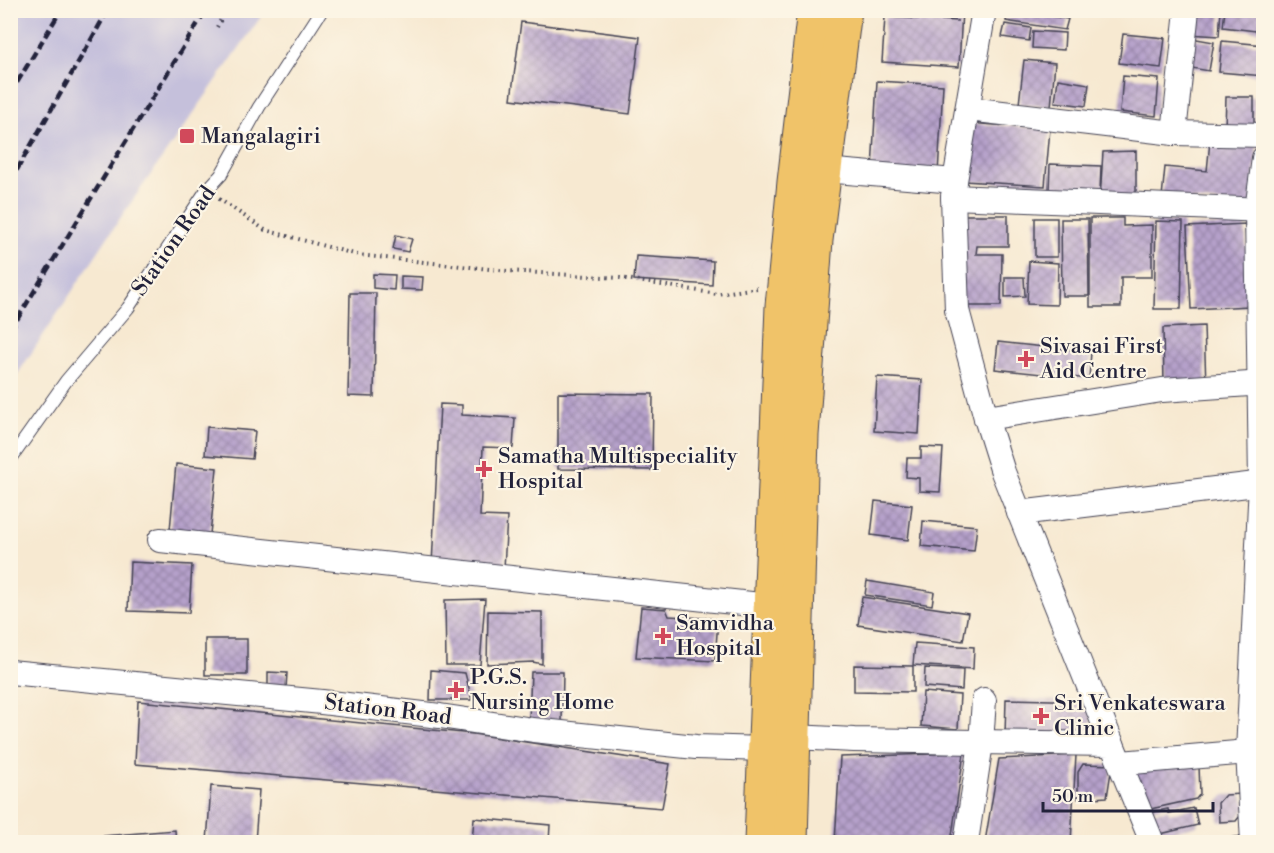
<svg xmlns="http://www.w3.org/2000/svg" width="1274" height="853" viewBox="0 0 1274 853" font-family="'Libre Bodoni',serif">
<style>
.industrial{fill:#c5c0db}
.building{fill:url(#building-cross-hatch)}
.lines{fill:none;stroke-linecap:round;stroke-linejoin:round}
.lane-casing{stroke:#424052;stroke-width:14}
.street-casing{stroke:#424052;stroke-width:26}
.primary-casing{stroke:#424052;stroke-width:35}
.path{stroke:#424052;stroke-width:4;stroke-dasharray:1.5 4.5;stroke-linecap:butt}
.lane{stroke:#fff;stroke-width:12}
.street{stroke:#fff;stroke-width:24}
.primary{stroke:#f0c369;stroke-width:33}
.rail{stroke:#22223b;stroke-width:4.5;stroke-dasharray:9 4.5;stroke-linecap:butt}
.poi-dot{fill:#d1495b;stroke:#fcf5e5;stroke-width:2}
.labels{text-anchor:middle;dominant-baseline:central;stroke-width:4.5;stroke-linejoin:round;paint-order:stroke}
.poi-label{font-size:22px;fill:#22223b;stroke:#fcf5e5;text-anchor:start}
.street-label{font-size:22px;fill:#22223b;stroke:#fcf5e5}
</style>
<defs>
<pattern id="building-cross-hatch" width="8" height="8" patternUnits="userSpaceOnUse" patternTransform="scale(1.5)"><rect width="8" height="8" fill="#b6a1cb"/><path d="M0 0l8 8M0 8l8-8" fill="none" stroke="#9483a6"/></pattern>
</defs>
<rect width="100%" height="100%" fill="#fcf5e5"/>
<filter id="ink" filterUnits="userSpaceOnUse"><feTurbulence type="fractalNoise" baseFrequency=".0167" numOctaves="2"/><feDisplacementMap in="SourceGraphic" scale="12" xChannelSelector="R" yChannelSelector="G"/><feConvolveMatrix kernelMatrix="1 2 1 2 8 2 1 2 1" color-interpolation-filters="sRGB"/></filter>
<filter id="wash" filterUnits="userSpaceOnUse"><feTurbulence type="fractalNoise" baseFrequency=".008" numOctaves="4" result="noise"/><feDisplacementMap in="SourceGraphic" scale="24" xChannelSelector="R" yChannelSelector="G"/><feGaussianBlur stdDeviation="1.35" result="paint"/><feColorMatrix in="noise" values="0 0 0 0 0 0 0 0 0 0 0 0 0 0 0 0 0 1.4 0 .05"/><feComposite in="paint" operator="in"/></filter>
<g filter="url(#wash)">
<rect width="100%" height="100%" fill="#f7e9d1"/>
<polygon class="industrial" points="11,10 265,11 123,214 11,384"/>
<g id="blocks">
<g class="building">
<polygon points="883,10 962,10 959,67 882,62 885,17 958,21"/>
<polygon points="1007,10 1014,10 1068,19 1065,30 1006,21"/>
<polygon points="1191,10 1221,10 1219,36 1189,34"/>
<polygon points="1225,10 1264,10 1264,32 1223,27"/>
<polygon points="521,22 640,37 630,114 511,99"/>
<polygon points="1005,24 1031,28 1029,41 1002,37"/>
<polygon points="1033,31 1065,33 1064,50 1032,48"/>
<polygon points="1123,34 1165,38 1161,68 1119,63"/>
<polygon points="1191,38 1214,42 1209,71 1186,67"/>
<polygon points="1222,41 1264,45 1264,76 1219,72"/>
<polygon points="1024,60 1055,63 1051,107 1019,104"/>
<polygon points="1123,76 1159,79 1156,116 1120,112"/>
<polygon points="1058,79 1089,84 1086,106 1055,102"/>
<polygon points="877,81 943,85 938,174 872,170"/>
<polygon points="1226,97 1254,97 1254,130 1225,129"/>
<polygon points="968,123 1050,129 1045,186 964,181"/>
<polygon points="1210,141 1257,146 1251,206 1162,197 1165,167 1207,171"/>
<polygon points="1136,151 1136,199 1100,200 1103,152"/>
<polygon points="1050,164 1101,166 1100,192 1049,190"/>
<polygon points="960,215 1008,215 1008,246 977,246 976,254 1002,254 1001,306 960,306"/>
<rect x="1035" y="218" width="22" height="39"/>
<polygon points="1090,218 1123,218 1123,226 1152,225 1152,277 1121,277 1121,307 1090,307"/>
<polygon points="1061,219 1088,219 1089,296 1062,296"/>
<polygon points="1156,221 1183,222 1181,309 1154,309"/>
<polygon points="1245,224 1250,306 1191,309 1187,227"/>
<polygon points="396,235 412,239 408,252 393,249"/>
<polygon points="636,256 713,261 712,285 634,280"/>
<polygon points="1029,261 1058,263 1057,305 1027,304"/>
<polygon points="373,274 395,275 394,290 373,288"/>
<polygon points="401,276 423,277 422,290 401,289"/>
<polygon points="1005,277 1024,277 1025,296 1005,297"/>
<polygon points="350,293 376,293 374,397 348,396"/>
<polygon points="1204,326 1206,385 1164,386 1163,328"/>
<polygon points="998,342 1091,352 1089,379 995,369"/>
<polygon points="877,377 922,380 919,434 874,431"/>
<polygon points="558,393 653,394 652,470 558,469"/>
<polygon points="440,404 462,405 462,415 515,418 513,448 483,447 480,516 507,517 504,568 432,565"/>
<polygon points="207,427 255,431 252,459 205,455"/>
<polygon points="921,447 943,448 940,492 919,491 919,478 906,477 907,458 921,458"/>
<polygon points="176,464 217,468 210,534 170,530"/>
<polygon points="875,501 912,505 908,540 871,535"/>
<polygon points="923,521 977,526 974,551 921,546"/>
<polygon points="130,562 192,565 189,613 128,611"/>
<polygon points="867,581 934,592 932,605 865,595"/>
<polygon points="862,597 968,613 963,641 858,625"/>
<polygon points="485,599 480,665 446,665 445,600"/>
<polygon points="641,607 666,609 669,616 718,619 715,661 636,657"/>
<polygon points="488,611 542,612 542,664 533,662 487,664"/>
<rect x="205" y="639" width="42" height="36"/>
<polygon points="915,643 974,647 973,669 913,665"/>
<polygon points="854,665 913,666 913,692 854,691"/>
<polygon points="925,668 963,670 962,690 924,687"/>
<polygon points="431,670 465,673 472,700 430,700"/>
<polygon points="268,672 287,673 286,688 268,688"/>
<polygon points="531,672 563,672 562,721 529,720"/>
<polygon points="923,692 960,695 958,729 921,726"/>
<polygon points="1006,699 1092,701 1091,738 1005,736"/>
<polygon points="138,701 473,734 670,764 662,808 135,764"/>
<polygon points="964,753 951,842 835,842 840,757"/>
<polygon points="1076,755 1071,842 985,842 999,759"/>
<polygon points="1083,764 1112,765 1107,797 1078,799 1078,772"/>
<polygon points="1199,765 1200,794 1196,799 1146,810 1134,776 1137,770"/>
<polygon points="211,786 259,790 255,842 207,842"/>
<polygon points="1241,794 1247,807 1236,821 1219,822 1218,803 1225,795"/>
<polygon points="1194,808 1198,825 1156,835 1148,813 1168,809 1169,813"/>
<polygon points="474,818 550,825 549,842 472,842"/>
<polygon points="175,830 176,842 103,842 103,836"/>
<polygon points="1242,836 1242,842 1208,842 1208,841"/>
</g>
</g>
</g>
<g filter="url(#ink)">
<use href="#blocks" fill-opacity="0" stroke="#424052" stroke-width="1.5"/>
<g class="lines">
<defs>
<polyline id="lane" points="10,460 66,381 128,308 206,191 221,175 259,107 322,10"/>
<g id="street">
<polyline points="984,10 955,181 953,197 957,310 986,418 1003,472 1112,744"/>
<polyline points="968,109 1174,133 1264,135"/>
<polyline points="1174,133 1187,10"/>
<polyline points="824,170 955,181"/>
<polyline points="953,197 1264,210"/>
<polyline points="986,418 1162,390 1264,383"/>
<polyline points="1019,513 1264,483"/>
<polyline points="160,540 770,606"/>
<polyline points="10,672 322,702 440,716 533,730 696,747 766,749"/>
<polyline points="794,737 854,740 1112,744 1152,842"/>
<polyline points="1121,763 1248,752 1264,753"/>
<polyline points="966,842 981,743 984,700"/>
<polyline points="1253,842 1248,752 1261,483 1257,210 1264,158"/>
</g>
<g id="primary">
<polyline points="761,842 782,306 794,182 814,10"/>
<polyline points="791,842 802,435 816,240 845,10"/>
</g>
</defs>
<use href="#lane" class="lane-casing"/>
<use href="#street" class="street-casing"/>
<use href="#primary" class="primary-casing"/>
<g class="path">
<polyline points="217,27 226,10"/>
<polyline points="219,199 265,230 358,255 508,271 620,278 717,294 757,288"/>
</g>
<use href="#lane" class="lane"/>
<use href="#street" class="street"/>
<use href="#primary" class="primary"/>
<g class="rail">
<polyline points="10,94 61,10"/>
<polyline points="10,182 108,10"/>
<polyline points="10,331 206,10"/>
</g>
</g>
</g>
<g class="poi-dot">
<rect x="179" y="128" width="16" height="16" rx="3"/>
<path d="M1023 350h6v6h6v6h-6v6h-6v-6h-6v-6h6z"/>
<path d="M481 460h6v6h6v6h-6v6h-6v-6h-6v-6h6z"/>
<path d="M660 627h6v6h6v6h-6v6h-6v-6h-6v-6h6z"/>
<path d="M453 681h6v6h6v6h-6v6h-6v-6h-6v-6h6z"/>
<path d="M1038 707h6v6h6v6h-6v6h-6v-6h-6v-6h6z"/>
</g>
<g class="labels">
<g class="poi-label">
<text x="201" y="136">Mangalagiri</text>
<text x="1040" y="346">Sivasai First<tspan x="1040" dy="25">Aid Centre</tspan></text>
<text x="498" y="456">Samatha Multispeciality<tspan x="498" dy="25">Hospital</tspan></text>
<text x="676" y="623">Samvidha<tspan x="676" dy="25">Hospital</tspan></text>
<text x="470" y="677">P.G.S.<tspan x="470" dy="25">Nursing Home</tspan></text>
<text x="1054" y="703">Sri Venkateswara<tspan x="1054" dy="25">Clinic</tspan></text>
</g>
<g class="street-label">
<text transform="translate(174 241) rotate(-55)">Station Road</text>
<text transform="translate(388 710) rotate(7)">Station Road</text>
</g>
</g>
<rect width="1274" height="853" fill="none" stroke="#fcf5e5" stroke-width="36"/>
<path d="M1043 802v9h170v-9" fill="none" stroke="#22223b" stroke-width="3"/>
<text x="1052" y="802" font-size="18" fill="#22223b" stroke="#fcf5e5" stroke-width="4.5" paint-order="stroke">50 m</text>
</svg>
